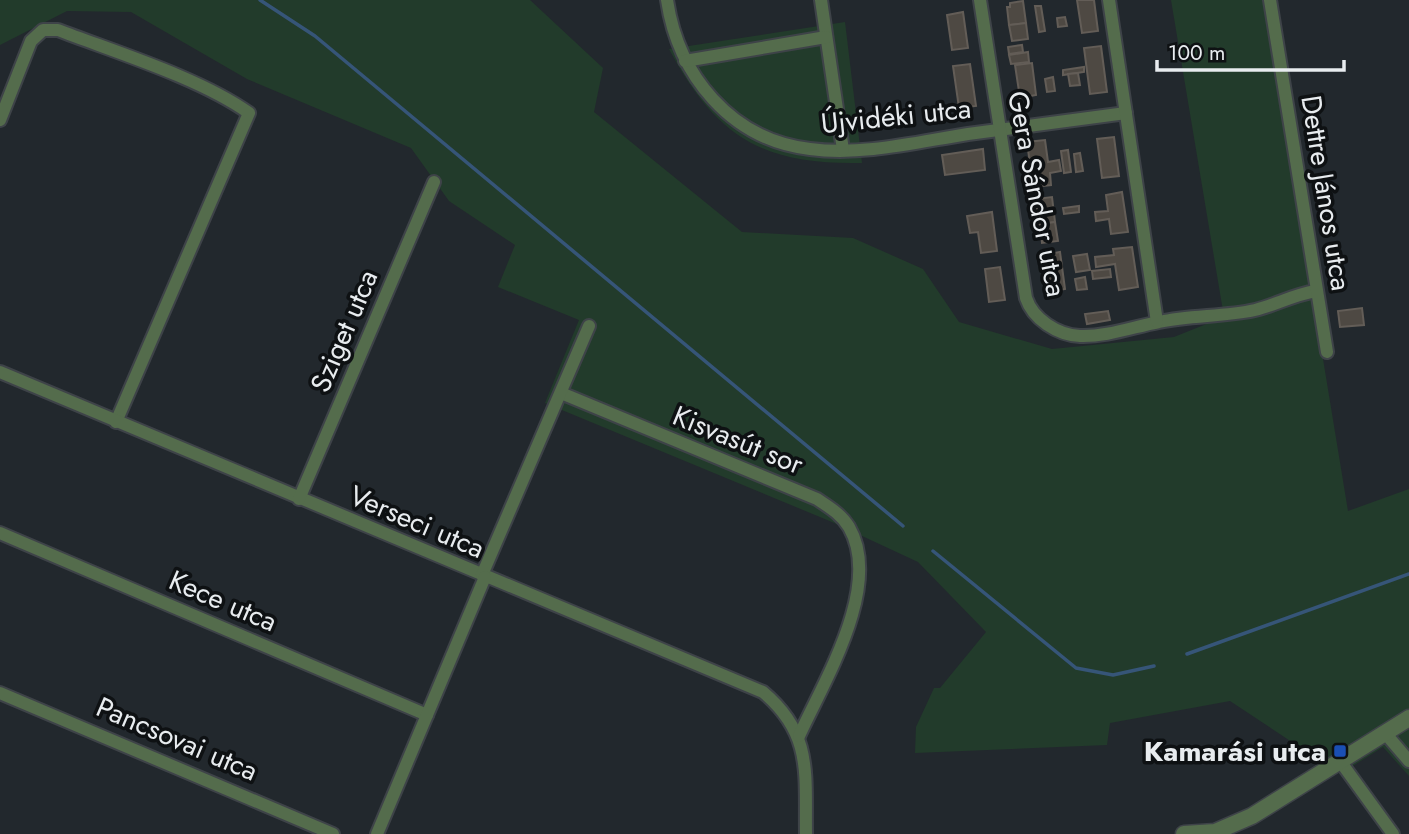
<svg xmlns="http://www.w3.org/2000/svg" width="1409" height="834" viewBox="0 0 1409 834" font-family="Jost,sans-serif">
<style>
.green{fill:#223b2b}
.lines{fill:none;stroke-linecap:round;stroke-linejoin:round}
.stream{stroke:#365578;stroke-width:3.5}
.building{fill:#4e4943;stroke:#635d57;stroke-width:2}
.minor-casing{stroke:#3e4348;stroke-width:16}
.tertiary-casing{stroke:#3e4348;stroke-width:19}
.minor{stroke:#546c4c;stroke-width:12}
.tertiary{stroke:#546c4c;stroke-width:16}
.transit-dot{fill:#1a4fb4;stroke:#0e1113;stroke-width:2.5}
.labels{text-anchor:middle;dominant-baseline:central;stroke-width:7;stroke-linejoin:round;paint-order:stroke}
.street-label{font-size:28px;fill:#e8ecef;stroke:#0e1113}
.poi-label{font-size:28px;font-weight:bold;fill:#e8ecef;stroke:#0e1113;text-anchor:end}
</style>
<rect width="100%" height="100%" fill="#22282d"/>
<g class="green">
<polygon points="0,0 530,0 603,68 594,112 742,232 853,238 923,269 959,322 1052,349 1174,337 1224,317 1171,0 1264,0 1348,511 1409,489 1409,776 1383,747 1340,774 1230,701 1110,723 1107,745 915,753 916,727 934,688 940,688 986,632 918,562 832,522 545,403 579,320 498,287 515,245 449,201 411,148 247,79 131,12 67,11 0,45"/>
<path d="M845 22 862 163C762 165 716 137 669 49Z"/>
</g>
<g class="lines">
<g class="stream">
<polyline points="260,0 315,36 903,526"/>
<polyline points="933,551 1076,668 1113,675 1154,666"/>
<polyline points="1187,654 1409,574"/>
</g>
</g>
<g class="building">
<polygon points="1077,0 1094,0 1098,31 1082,33"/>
<polygon points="1023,1 1026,23 1009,25 1007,7 1010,7 1010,3"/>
<polygon points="1035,6 1041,6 1045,31 1039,32"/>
<polygon points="963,12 968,48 952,50 947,15"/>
<polygon points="1065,17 1067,26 1058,27 1057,18"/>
<polygon points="1026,23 1028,39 1012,41 1009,25"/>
<polygon points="1022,45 1023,52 1009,54 1008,47"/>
<polygon points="1101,46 1107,92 1090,94 1084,48"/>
<polygon points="1028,52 1029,62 1011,64 1009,55"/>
<polygon points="1032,63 1036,95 1020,98 1015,65"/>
<polygon points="970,64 976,106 959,108 953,66"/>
<polygon points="1084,67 1084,72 1063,75 1063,70"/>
<polygon points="1078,73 1080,85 1070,86 1068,74"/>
<polygon points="1053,77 1055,91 1047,92 1045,79"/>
<polygon points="1114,137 1119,176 1102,178 1097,139"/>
<polygon points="1045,140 1048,162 1059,160 1061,171 1050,173 1051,185 1033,187 1027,142"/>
<polygon points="983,149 985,170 945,175 942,155"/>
<polygon points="1068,150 1071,172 1064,173 1061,151"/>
<polygon points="1080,153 1083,171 1076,172 1074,154"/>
<polygon points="1122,192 1128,232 1111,234 1109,219 1096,221 1095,212 1108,211 1106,195"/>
<polygon points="1052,197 1055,222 1039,224 1036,199"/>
<polygon points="1079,206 1079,212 1064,214 1063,208"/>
<polygon points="992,212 997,251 981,253 978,232 970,233 967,216"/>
<polygon points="1055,222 1058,241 1042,243 1040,224"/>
<polygon points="1132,247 1138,287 1119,290 1115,264 1096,267 1095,257 1114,255 1113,249"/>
<polygon points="1060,252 1065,289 1049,292 1045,259 1050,258 1049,254"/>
<polygon points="1087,254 1090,270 1076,272 1073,256"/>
<polygon points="1000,267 1005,300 989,302 985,269"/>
<polygon points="1110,269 1111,277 1093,279 1092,271"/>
<polygon points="1085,277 1087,289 1077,290 1075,279"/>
<polygon points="1362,308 1364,325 1340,327 1338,311"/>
<polygon points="1108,311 1110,320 1087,324 1085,314"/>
</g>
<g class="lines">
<defs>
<g id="minor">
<path d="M667 0C678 75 731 140 810 149 862 156 917 142 968 134 1021 127 1073 120 1126 113"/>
<polyline points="821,0 843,150"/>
<path d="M980 0 1026 298C1033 319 1057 335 1080 336 1106 337 1133 327 1159 322 1191 315 1223 317 1255 310 1276 305 1292 295 1316 291"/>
<polyline points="1109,0 1157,322"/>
<polyline points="1270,0 1327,352"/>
<polyline points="685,61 826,37"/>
<path d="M0 120 31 41 43 30H58C115 52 200 78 249 113L116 422"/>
<path d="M0 372 763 692C813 734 805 774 806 834"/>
<path d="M561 393 817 499C829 507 841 514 849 527 883 586 824 681 799 736"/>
<polyline points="299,499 434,182"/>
<polyline points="0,533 427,715"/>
<polyline points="482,575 589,326"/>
<polyline points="0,693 333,834"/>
<polyline points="1385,733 1409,761"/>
<polyline points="1340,761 1393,834"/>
<polyline points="377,834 485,577"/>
</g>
<polyline id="tertiary" points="1184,834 1215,832 1252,816 1409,718"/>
</defs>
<use href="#minor" class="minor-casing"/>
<use href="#tertiary" class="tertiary-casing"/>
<use href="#minor" class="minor"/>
<use href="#tertiary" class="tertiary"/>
</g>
<rect class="transit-dot" x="1333" y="744" width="14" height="14" rx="3.5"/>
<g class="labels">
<g class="street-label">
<text transform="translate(896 116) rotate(-6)">Újvidéki utca</text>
<text transform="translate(1326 193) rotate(81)">Dettre János utca</text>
<text transform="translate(1037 194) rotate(79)">Gera Sándor utca</text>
<text transform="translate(344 331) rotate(-67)">Sziget utca</text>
<text transform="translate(738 440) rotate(22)">Kisvasút sor</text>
<text transform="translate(417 522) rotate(23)">Verseci utca</text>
<text transform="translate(223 601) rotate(23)">Kece utca</text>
<text transform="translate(177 739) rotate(23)">Pancsovai utca</text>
</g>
<g class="poi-label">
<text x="1326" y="751">Kamarási utca</text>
</g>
</g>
<path d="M1157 60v10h187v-10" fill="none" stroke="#e8ecef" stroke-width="3.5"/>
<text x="1168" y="60" font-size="21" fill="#e8ecef" stroke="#0e1113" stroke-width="5" paint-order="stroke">100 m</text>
</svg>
